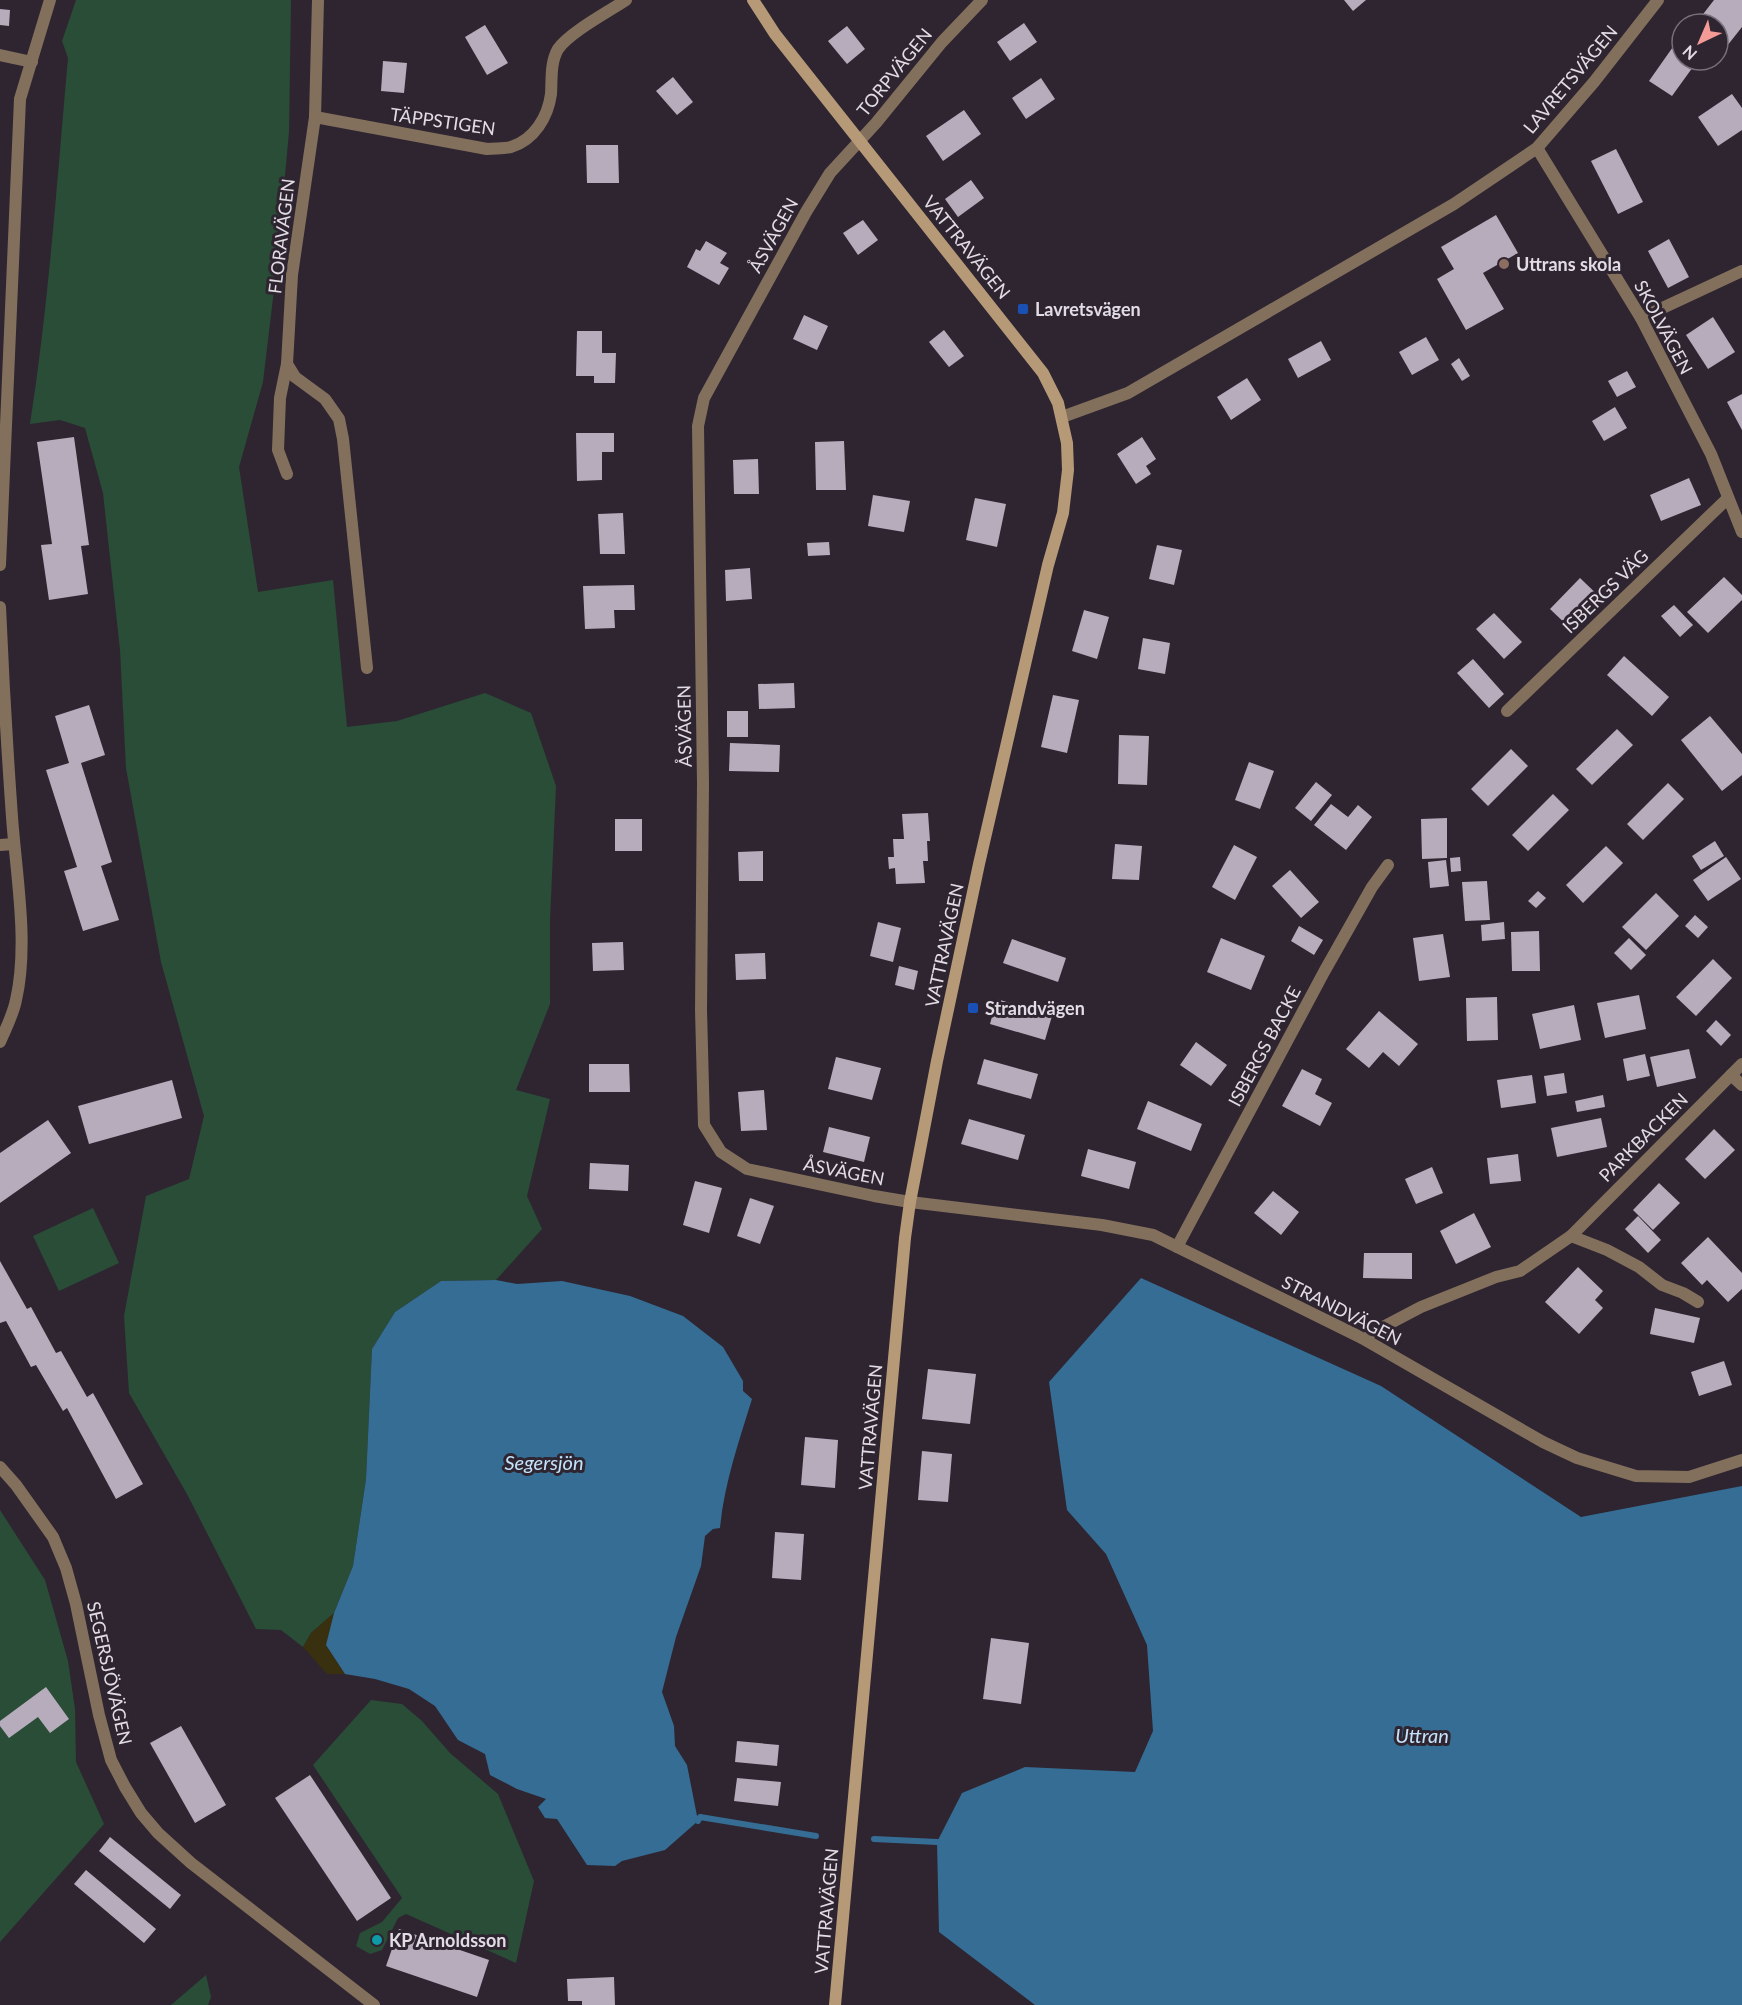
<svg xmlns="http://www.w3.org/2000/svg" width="1742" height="2005" viewBox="0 0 1742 2005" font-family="Lato,sans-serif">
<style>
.green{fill:#294d37}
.sand{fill:#38300f}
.water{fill:#366d94}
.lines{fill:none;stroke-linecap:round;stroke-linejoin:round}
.stream{stroke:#366d94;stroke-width:6}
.building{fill:#b7acbc}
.street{stroke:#83705c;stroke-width:12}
.secondary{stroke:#b69977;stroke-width:12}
.education-dot{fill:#8d6e63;stroke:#2e2531;stroke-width:2}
.transit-dot{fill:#1a4fb4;stroke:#2e2531;stroke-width:2}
.culture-dot{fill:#0f9aa8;stroke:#2e2531;stroke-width:2}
.labels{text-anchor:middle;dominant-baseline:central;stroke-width:6;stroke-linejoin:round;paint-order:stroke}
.street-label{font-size:18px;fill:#e2dce4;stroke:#2e2531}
.poi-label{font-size:18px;font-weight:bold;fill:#e2dce4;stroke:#2e2531;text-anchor:start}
.water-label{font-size:20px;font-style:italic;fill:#c4e3fb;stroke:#2e2531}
</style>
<rect width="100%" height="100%" fill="#2e2531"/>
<g class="green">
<path d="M76 0H291L289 132 276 273 263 382 239 467 258 592 333 580 347 727 397 721 485 693 531 713 556 786 550 920V1004L516 1090 550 1099 527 1196 542 1229 496 1280 441 1281 395 1312 372 1349 366 1479 353 1566 334 1613 311 1633 303 1647 281 1630 256 1629 187 1494 129 1393 124 1316 146 1196 189 1179 204 1116 161 962 126 768 120 650 103 493 85 428 60 420 30 424C49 302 57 180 68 58L62 41Z"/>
<polygon points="93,1208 119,1263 59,1291 33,1236"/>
<polygon points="0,1510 45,1580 68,1661 75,1709 76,1762 104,1824 0,1942"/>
<polygon points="371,1700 402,1704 422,1721 450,1753 498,1794 534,1881 516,1963 406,1914 398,1918 382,1950 370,1954 356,1946 360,1933 382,1922 402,1898 313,1765"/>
<polygon points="206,1975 211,1997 208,2005 171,2005"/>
</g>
<polygon class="sand" points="334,1613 326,1645 345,1674 327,1674 303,1647 311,1633"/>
<g class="water">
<polygon points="1141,1278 1381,1386 1581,1517 1742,1486 1742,2005 1035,2005 939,1932 937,1842 962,1793 1025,1767 1135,1772 1153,1731 1147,1645 1106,1554 1067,1510 1049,1382"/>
<path d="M496 1280 517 1284 562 1281 630 1296 683 1316 723 1347 743 1381V1391L752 1399C739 1441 724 1484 720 1528L713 1529 705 1536 701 1566 676 1637 662 1692 674 1726 675 1746 687 1765 698 1821 665 1850 622 1861 615 1866 587 1865 557 1819 545 1818 538 1807 546 1799 517 1789 490 1775 485 1754 458 1740 435 1706 409 1689 375 1679 345 1674 326 1645 334 1613 353 1566 366 1479 372 1349 395 1312 441 1281Z"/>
</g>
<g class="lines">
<g class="stream">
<polyline points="698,1821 700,1817 816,1836"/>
<polyline points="874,1839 937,1842"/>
</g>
</g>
<g class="building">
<polygon points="1344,0 1366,0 1353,11"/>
<polygon points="1714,0 1742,0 1742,27 1727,46 1718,39 1718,24 1699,24 1697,22"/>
<polygon points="0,9 10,10 9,26 0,25"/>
<polygon points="1024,23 1037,42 1010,61 997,42"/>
<polygon points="485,25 508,63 487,75 465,37"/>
<polygon points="847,26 865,49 847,64 828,41"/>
<polygon points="1675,44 1682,50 1682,60 1698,60 1672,96 1649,81"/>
<polygon points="383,61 407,63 404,93 381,91"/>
<polygon points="673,77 693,102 677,115 656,91"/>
<polygon points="1041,78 1055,99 1026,119 1012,98"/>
<polygon points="1732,94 1742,108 1742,130 1718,146 1698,117"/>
<polygon points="964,110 981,134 943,161 926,136"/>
<polygon points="586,145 618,145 619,183 587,183"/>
<polygon points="1616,149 1643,202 1618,214 1591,161"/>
<polygon points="971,180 984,198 958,217 945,199"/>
<polygon points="1496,215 1518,253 1483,273 1504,309 1466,330 1437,279 1454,269 1441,247"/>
<polygon points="863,220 878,240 858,255 843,233"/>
<polygon points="1669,239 1689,277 1668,288 1648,251"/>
<polygon points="706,241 727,253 720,263 729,268 719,285 687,267 696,249 700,251"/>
<polygon points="804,315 828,326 817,350 793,339"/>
<polygon points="1713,317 1735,352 1708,369 1686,335"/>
<polygon points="944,330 964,356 949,367 929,342"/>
<polygon points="577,331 602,331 602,353 616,353 615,383 594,383 594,376 576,376"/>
<polygon points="1426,337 1439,360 1412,375 1399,352"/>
<polygon points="1321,341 1331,360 1298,378 1288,359"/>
<polygon points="1459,358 1470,376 1462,381 1451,364"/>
<polygon points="1627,371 1636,387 1617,397 1608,381"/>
<polygon points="1247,378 1261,400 1231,420 1217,397"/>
<polygon points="1742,394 1742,430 1727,402"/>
<polygon points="1615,407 1627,428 1604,441 1592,421"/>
<polygon points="576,433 614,433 614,452 602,452 602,480 577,481"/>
<polygon points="74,437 89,545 81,546 88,594 49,600 41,545 52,544 37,442"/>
<polygon points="1142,437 1156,459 1146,466 1151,474 1136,484 1117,454"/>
<polygon points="844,441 846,490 816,490 815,442"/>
<polygon points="758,459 759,494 734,494 733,460"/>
<polygon points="1689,478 1701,505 1661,521 1650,495"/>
<polygon points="873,495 910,501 904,532 868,526"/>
<polygon points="975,498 1006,504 997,547 966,540"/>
<polygon points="623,513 625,554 600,554 598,514"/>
<polygon points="829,542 830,555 808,556 807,543"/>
<polygon points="1157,545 1182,550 1174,585 1149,579"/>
<polygon points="750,568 752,599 726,601 725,570"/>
<polygon points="1724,577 1742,595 1742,600 1708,633 1687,612"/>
<polygon points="1580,578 1604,601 1574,632 1550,609"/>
<polygon points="634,585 635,610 614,610 615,628 585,629 583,586"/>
<polygon points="1674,605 1693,625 1680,637 1661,616"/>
<polygon points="1084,610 1109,617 1097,659 1072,651"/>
<polygon points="1494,613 1522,642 1504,659 1476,629"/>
<polygon points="1143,638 1170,643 1165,674 1138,669"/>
<polygon points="1624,656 1669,697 1652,716 1607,675"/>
<polygon points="1473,659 1504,694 1489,708 1457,673"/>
<polygon points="794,683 795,708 759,709 758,684"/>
<polygon points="1053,695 1079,700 1067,753 1041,747"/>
<polygon points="89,705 105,755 81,763 112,862 101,866 119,920 83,931 64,871 77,867 46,770 69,763 55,716"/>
<rect x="727" y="711" width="21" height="26"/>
<polygon points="1710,716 1742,754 1742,775 1722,791 1681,740"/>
<polygon points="1617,729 1633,745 1592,785 1576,769"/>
<polygon points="1119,735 1149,736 1147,785 1118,784"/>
<polygon points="730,743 780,745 779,772 729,771"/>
<polygon points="1511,749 1528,766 1488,806 1471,789"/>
<polygon points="1249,762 1274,771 1260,809 1235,800"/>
<polygon points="1316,782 1332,795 1311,821 1295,808"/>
<polygon points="1668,783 1684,799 1643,840 1627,824"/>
<polygon points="1553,794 1569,810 1528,851 1512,835"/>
<polygon points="1331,804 1348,817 1358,805 1372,817 1346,850 1314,825"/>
<polygon points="928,813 930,841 927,841 928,861 923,861 925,883 896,884 895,868 889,869 888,857 894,857 893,839 904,839 902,814"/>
<polygon points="1447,818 1447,858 1422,859 1421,819"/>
<rect x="615" y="819" width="27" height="32"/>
<polygon points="1715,841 1724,856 1701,870 1692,856"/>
<polygon points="1115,844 1142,846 1139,880 1112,879"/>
<polygon points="1234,845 1257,857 1235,900 1212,887"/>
<polygon points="1606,846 1623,863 1583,903 1566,885"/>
<polygon points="763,851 763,881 739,881 738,852"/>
<polygon points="1460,857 1461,871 1451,872 1450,858"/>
<polygon points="1726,857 1741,879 1708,901 1693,880"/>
<polygon points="1446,860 1449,886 1430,888 1428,862"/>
<polygon points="1290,870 1319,902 1301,918 1272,886"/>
<polygon points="1487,881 1490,920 1465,921 1462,882"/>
<polygon points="1538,891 1546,898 1536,908 1528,901"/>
<polygon points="1656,893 1679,916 1646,950 1622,927"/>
<polygon points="1695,915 1708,927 1698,938 1685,926"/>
<polygon points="878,922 901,928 893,962 870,956"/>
<polygon points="1504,922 1505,939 1482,941 1481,925"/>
<polygon points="1299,926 1323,940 1314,955 1291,941"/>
<polygon points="1539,931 1540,971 1512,971 1511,932"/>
<polygon points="1443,934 1450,977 1419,981 1413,938"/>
<polygon points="1221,938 1265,956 1251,990 1207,972"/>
<polygon points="1629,938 1646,955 1631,970 1614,953"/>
<polygon points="1012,939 1066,958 1058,982 1003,963"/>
<polygon points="623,942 624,970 593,971 592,943"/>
<polygon points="765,953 766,979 736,980 735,954"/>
<polygon points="1713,959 1732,978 1696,1016 1676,997"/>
<polygon points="899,966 918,971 914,990 895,985"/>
<polygon points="1639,995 1646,1029 1605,1038 1597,1003"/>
<polygon points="1497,997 1498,1040 1467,1041 1466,998"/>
<polygon points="997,999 1052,1016 1045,1040 990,1024"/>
<polygon points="1574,1005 1581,1040 1540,1049 1532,1014"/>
<polygon points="1379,1011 1418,1044 1399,1066 1383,1052 1369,1068 1346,1049"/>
<polygon points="1716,1020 1731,1035 1721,1046 1706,1031"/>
<polygon points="1196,1042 1227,1065 1211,1086 1180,1065"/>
<polygon points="1689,1049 1696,1078 1657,1087 1650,1057"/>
<polygon points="1645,1054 1650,1076 1627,1081 1623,1059"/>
<polygon points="836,1057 881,1068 872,1100 828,1089"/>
<polygon points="984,1059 1038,1074 1031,1099 977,1084"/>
<polygon points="589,1064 629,1064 630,1092 589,1092"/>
<polygon points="1302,1069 1322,1079 1315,1094 1332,1103 1320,1126 1282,1106"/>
<polygon points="1564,1073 1567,1093 1547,1096 1544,1076"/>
<polygon points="1532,1075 1536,1103 1501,1108 1497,1080"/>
<polygon points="172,1080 182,1118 89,1144 78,1106"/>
<polygon points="764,1090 767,1130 741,1131 738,1092"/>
<polygon points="1603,1095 1605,1107 1577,1112 1575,1101"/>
<polygon points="1148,1101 1202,1124 1191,1151 1137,1129"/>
<polygon points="1601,1118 1607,1147 1557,1157 1551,1128"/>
<polygon points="969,1119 1025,1135 1018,1160 961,1144"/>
<polygon points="48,1120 71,1153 0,1203 0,1153"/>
<polygon points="829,1127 870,1137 864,1162 823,1152"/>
<polygon points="1714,1129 1735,1150 1705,1179 1685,1159"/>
<polygon points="1088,1149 1136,1162 1129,1189 1081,1176"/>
<polygon points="1518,1154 1521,1181 1490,1184 1487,1158"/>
<polygon points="590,1163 629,1165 628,1191 589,1189"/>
<polygon points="1432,1167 1443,1193 1416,1204 1405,1179"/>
<polygon points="695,1181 722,1188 709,1233 683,1225"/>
<polygon points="1659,1183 1680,1203 1653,1230 1633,1210"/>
<polygon points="1273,1191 1299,1212 1281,1235 1254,1213"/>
<polygon points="750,1198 774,1206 760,1244 737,1236"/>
<polygon points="1474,1213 1491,1247 1456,1264 1440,1231"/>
<polygon points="1638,1216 1661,1240 1648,1253 1625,1229"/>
<polygon points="1708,1237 1742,1273 1742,1289 1728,1302 1707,1280 1702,1285 1681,1263"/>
<polygon points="1364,1253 1412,1253 1412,1279 1363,1278"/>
<polygon points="0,1261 27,1309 31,1307 56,1353 61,1351 87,1397 93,1393 143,1484 116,1499 67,1408 63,1411 36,1365 31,1367 6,1321 0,1323"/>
<polygon points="1578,1267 1603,1291 1595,1300 1603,1308 1579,1334 1545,1302"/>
<polygon points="1655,1308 1700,1318 1694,1343 1650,1334"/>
<polygon points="1724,1361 1732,1385 1699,1396 1691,1372"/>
<polygon points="928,1369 976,1374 970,1424 922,1419"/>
<polygon points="805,1437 838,1440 835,1488 801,1485"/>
<polygon points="922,1451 952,1454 948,1502 918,1500"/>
<polygon points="775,1532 804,1534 801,1580 772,1578"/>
<polygon points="991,1638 1029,1643 1021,1704 983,1699"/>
<polygon points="46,1687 69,1719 50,1733 38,1717 9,1738 0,1726 0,1721"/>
<polygon points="181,1726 226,1805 195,1823 150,1743"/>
<polygon points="737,1741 779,1745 777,1766 735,1762"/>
<polygon points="310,1775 391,1898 357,1921 275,1798"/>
<polygon points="737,1778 781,1782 778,1806 734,1801"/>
<polygon points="110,1837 181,1895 170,1909 99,1851"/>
<polygon points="86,1870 156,1929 144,1943 74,1884"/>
<polygon points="399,1929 489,1960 477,1997 386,1966"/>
<polygon points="614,1977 615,2005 582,2005 582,2001 568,2001 567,1979"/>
</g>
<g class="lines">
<g class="street">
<polyline points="982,0 942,42 876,123 830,173 806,212 704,398 698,426 703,783 701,1010 704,1125 721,1152 747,1169 874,1196 910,1202 1102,1225 1153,1235 1362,1338 1543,1442 1577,1458 1636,1476 1689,1477 1742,1460"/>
<polyline points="0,55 32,62"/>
<path d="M315 117 487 149C495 148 504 149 511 147 534 140 548 117 551 94 552 80 550 63 558 49 570 32 608 12 626 0"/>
<polyline points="1537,148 1641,318 1711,454 1742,532"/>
<polyline points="1641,318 1742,271"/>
<polyline points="287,364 295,377 325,399 339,419 343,439 367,668"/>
<polyline points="1062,417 1128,393 1454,204 1537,148 1594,82 1658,0"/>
<polyline points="287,474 278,450 280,398 287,364 292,275 315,117 318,0"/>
<polyline points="0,565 20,99 50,0"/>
<path d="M0 607C3 677 7 747 12 817 16 874 29 944 16 1000 13 1015 6 1028 0 1042"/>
<polyline points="1507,711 1728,498"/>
<polyline points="0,845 14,844"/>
<polyline points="1731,1075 1742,1085"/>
<polyline points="1571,1236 1607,1250 1639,1267 1662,1285 1683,1293 1698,1302"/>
<polyline points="1177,1247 1324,972 1372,887 1388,865"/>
<polyline points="1362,1338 1421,1307 1496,1277 1520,1271 1571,1236 1742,1064"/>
<polyline points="0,1467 16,1485 53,1537 66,1568 76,1604 99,1715 111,1760 125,1787 141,1813 158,1833 191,1863 374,2005"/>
</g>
<polyline class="secondary" points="753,0 775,34 1043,373 1058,403 1067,443 1068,470 1063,513 1048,565 979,864 937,1061 910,1202 905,1238 835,2005"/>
</g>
<circle class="education-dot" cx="1504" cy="264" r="6"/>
<g class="transit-dot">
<rect x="1017" y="303" width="12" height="12" rx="3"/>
<rect x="967" y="1002" width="12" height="12" rx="3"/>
</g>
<circle class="culture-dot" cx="377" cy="1940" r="6"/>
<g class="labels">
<g class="street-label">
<text transform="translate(894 72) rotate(-51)">TORPVÄGEN</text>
<text transform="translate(1570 79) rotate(-50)">LAVRETSVÄGEN</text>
<text transform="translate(443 121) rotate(8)">TÄPPSTIGEN</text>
<text transform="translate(773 235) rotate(-61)">ÅSVÄGEN</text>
<text transform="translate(281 236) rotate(-83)">FLORAVÄGEN</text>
<text transform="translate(967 247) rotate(51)">VATTRAVÄGEN</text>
<text transform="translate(1664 327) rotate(62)">SKOLVÄGEN</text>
<text transform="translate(1605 591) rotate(-44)">ISBERGS VÄG</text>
<text transform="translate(684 726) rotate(-91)">ÅSVÄGEN</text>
<text transform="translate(944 945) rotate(-78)">VATTRAVÄGEN</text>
<text transform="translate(1264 1046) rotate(-62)">ISBERGS BACKE</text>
<text transform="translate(1643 1137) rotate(-45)">PARKBACKEN</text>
<text transform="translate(844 1171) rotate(11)">ÅSVÄGEN</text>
<text transform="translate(1342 1310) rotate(27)">STRANDVÄGEN</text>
<text transform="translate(870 1427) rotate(-85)">VATTRAVÄGEN</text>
<text transform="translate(110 1673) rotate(77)">SEGERSJÖVÄGEN</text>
<text transform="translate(826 1911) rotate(-85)">VATTRAVÄGEN</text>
</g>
<g class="poi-label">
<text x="1516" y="264">Uttrans skola</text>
<text x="1035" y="309">Lavretsvägen</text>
<text x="985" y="1008">Strandvägen</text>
<text x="389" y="1940">KP Arnoldsson</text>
</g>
<g class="water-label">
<text x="544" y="1462">Segersjön</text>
<text x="1422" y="1735">Uttran</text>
</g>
</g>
<g transform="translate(1700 42) rotate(224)"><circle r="28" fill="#2e2531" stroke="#766e79" stroke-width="1.5"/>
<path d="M0-4.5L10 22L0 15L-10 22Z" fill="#f59b97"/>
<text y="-9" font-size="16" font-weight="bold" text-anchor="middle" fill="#e2dce4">N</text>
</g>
</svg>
